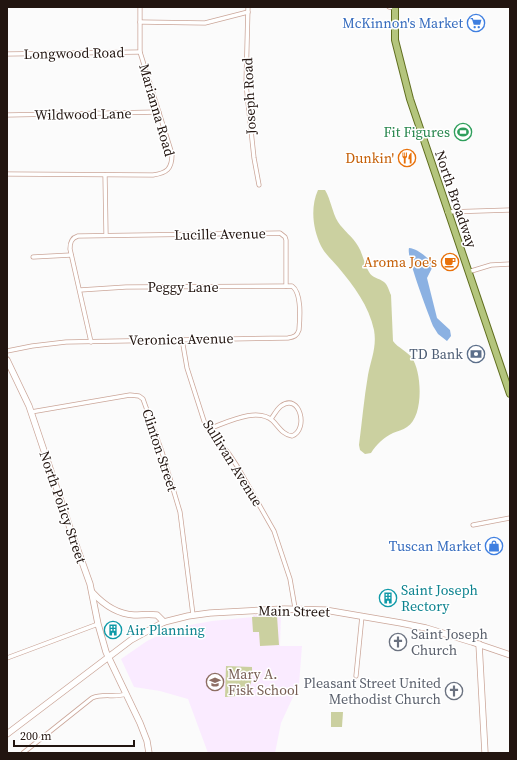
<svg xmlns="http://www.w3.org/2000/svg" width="517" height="760" viewBox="0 0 517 760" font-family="'Source Serif 4',serif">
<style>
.education{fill:#faebff}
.green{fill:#cbd0a0}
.water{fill:#8bb1e2}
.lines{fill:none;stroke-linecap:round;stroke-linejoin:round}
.street-casing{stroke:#cba699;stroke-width:5}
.secondary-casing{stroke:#cba699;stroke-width:7}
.primary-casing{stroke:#606e1f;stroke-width:8}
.street{stroke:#fff;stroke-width:3.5}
.secondary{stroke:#fff;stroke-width:5.5}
.primary{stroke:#b4c57d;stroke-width:6}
.labels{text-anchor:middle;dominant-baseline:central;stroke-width:3;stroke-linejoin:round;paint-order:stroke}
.shop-label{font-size:14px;fill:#366cbe;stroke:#fff;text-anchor:end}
.street-label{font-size:14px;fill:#221510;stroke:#fff}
.leisure-label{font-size:14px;fill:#27864d;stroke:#fff;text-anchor:end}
.food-label{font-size:14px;fill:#c56008;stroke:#fff;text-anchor:end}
.service-label{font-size:14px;fill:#4e5e75;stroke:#fff;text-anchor:end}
.culture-label{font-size:14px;fill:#0d838f;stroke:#fff;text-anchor:start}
.worship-label{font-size:14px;fill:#5b616d;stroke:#fff;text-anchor:start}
.education-label{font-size:14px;fill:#785e54;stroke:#fff;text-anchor:start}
</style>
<rect width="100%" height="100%" fill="#fbfbfb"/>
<polygon class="education" points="281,614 280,646 302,646 299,684 281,723 275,753 208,753 188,699 160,691 134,687 121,659 147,641 168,631 190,625 212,621 253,617 253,615"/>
<g class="green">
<path d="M318 190H325C331 200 332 212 338 222 343 230 353 237 358 246 363 254 364 264 369 272 372 278 379 278 384 282 388 285 389 291 391 295L393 341C398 348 407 351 412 358 422 372 424 417 407 427 403 430 397 431 393 433 384 437 376 445 371 453L365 454 360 450 359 445C362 422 364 398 368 375 371 359 377 347 374 330 369 306 354 286 338 267 333 261 325 254 321 246 313 229 310 208 318 190Z"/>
<polygon points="277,616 279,645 260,646 259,632 253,632 252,617"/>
<path d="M226 666 252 667C253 689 247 697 225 697Z"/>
<polygon points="331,712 343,712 342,727 331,727"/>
</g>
<path class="water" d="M409 248C419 249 427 258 434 264L427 278 437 318 450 330 451 336 447 341 438 334 433 326C429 315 406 257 409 248Z"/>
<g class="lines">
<defs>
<g id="street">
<polyline points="248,7 246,84 254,158 259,185"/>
<polyline points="389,7 395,8"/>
<polyline points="140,22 205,23 248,12"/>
<polyline points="7,54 140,52"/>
<polyline points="7,115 159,112"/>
<path d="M7 174 153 175C167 173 172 169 172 154L140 52V7"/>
<polyline points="105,175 106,234"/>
<polyline points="447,212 510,210"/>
<polyline points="33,257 71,255"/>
<polyline points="468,272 491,265 510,264"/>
<polyline points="182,339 187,368 204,421 211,433 229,454 237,466 274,531 290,579 295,608"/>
<path d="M91 342 70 249C70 243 71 238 78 236L280 233 285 237 286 240V286"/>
<path d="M7 351 32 346 66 342 288 338C294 337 297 336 299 330 300 318 302 293 292 286L126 287 80 290"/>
<polyline points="31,412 130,395 139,396 143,399 162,452 180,512 193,615"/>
<path d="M208 429C226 423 257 406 273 421 279 427 283 435 292 436 309 430 300 392 281 406 277 409 274 415 271 419"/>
<polyline points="473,525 510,518"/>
<polyline points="7,658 98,624"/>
<polyline points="356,676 362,616"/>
<path d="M23 753 92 698C103 693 115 698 126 694"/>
</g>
<g id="secondary">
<polyline points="7,360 29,406 71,531 90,584 98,624 106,652 140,723 147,741 149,753"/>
<path d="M93 593C104 605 117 614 134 615 142 615 149 614 157 615L164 622"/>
<polyline points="479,644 485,753"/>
<polyline points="7,734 131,640 164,622 188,616 210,613 284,609 325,610 401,623 426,628 472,642 510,655"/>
</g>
<polyline id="primary" points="395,7 395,40 410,99 510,394"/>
</defs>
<use href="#street" class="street-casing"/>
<use href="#secondary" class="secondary-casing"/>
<use href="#primary" class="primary-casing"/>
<use href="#street" class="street"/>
<use href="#secondary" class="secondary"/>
<use href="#primary" class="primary"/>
</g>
<defs>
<symbol id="supermarket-ring" viewBox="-11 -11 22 22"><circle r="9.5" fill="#fff" stroke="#3f7fe0" stroke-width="1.5"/><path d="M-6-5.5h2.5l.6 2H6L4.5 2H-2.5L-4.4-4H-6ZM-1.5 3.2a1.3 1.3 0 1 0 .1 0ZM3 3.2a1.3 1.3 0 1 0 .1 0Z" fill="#3f7fe0"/></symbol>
<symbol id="stadium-ring" viewBox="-11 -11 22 22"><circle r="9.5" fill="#fff" stroke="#2e9e5b" stroke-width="1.5"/><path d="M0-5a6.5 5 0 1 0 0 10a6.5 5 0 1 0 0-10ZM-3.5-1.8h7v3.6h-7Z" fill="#2e9e5b"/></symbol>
<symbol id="restaurant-ring" viewBox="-11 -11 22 22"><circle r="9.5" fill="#fff" stroke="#e8710a" stroke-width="1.5"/><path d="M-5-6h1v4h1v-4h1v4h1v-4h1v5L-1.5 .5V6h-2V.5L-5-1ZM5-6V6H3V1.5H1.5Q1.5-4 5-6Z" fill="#e8710a"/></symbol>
<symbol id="cafe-ring" viewBox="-11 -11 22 22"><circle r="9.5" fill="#fff" stroke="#e8710a" stroke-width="1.5"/><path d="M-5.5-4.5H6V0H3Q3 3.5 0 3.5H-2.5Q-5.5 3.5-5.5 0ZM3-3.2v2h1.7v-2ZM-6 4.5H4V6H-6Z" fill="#e8710a"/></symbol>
<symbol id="bank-ring" viewBox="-11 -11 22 22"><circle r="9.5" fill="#fff" stroke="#5c6f8a" stroke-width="1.5"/><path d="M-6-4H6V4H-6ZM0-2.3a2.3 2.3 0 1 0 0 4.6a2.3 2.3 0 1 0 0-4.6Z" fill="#5c6f8a"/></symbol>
<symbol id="shop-ring" viewBox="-11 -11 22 22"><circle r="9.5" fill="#fff" stroke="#3f7fe0" stroke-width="1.5"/><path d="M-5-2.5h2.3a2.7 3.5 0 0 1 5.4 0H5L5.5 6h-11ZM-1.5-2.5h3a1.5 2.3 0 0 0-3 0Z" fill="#3f7fe0"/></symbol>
<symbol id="building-ring" viewBox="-11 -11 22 22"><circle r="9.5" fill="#fff" stroke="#0f9aa8" stroke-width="1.5"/><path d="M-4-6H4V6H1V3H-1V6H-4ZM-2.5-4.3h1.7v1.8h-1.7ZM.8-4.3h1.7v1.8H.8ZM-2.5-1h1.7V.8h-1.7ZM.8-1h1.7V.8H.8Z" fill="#0f9aa8"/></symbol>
<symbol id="church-ring" viewBox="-11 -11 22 22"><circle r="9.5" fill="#fff" stroke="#6b7280" stroke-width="1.5"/><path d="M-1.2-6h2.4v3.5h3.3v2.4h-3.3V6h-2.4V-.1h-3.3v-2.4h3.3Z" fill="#6b7280"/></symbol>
<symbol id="school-ring" viewBox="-11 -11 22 22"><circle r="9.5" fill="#fff" stroke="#8d6e63" stroke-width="1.5"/><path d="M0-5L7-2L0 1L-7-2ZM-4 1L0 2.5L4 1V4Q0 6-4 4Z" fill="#8d6e63"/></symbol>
</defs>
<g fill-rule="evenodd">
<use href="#supermarket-ring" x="466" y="13" width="20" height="20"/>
<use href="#stadium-ring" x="453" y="122" width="20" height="20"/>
<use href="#restaurant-ring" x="397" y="148" width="20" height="20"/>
<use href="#cafe-ring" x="440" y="252" width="20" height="20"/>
<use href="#bank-ring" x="466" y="344" width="20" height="20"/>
<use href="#shop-ring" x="484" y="536" width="20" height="20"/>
<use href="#building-ring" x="378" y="588" width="20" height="20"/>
<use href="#building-ring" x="103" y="620" width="20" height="20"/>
<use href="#church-ring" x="388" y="632" width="20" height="20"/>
<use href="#school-ring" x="205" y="672" width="20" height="20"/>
<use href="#church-ring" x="444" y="681" width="20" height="20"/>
</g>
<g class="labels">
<g class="shop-label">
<text x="463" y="23">McKinnon's Market</text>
<text x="481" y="546">Tuscan Market</text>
</g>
<g class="street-label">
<text transform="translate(74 53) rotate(-1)">Longwood Road</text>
<text transform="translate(249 96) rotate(-93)">Joseph Road</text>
<text transform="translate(157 110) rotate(74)">Marianna Road</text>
<text transform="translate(83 114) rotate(-1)">Wildwood Lane</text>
<text transform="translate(456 199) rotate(71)">North Broadway</text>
<text transform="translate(220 234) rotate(-1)">Lucille Avenue</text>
<text x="183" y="287">Peggy Lane</text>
<text transform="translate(181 339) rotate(-1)">Veronica Avenue</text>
<text transform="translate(160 450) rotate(72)">Clinton Street</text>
<text transform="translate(233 463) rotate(58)">Sullivan Avenue</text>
<text transform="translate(63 507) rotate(71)">North Policy Street</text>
<text transform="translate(294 611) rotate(1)">Main Street</text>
</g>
<g class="leisure-label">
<text x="450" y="132">Fit Figures</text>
</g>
<g class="food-label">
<text x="394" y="158">Dunkin'</text>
<text x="437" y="262">Aroma Joe's</text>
</g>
<g class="service-label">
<text x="463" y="354">TD Bank</text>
</g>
<g class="culture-label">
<text x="401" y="590">Saint Joseph<tspan x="401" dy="16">Rectory</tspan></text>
<text x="126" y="630">Air Planning</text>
</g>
<g class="worship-label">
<text x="411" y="634">Saint Joseph<tspan x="411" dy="16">Church</tspan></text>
<text x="441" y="683" text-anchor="end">Pleasant Street United<tspan x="441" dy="16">Methodist Church</tspan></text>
</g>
<g class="education-label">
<text x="228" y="674">Mary A.<tspan x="228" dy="16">Fisk School</tspan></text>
</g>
</g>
<rect width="517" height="760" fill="none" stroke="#221510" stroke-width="16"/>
<path d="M14 740v6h120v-6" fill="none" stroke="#221510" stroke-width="2"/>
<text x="20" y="740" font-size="12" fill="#221510" stroke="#ffffff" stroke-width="3" paint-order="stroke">200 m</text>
</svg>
